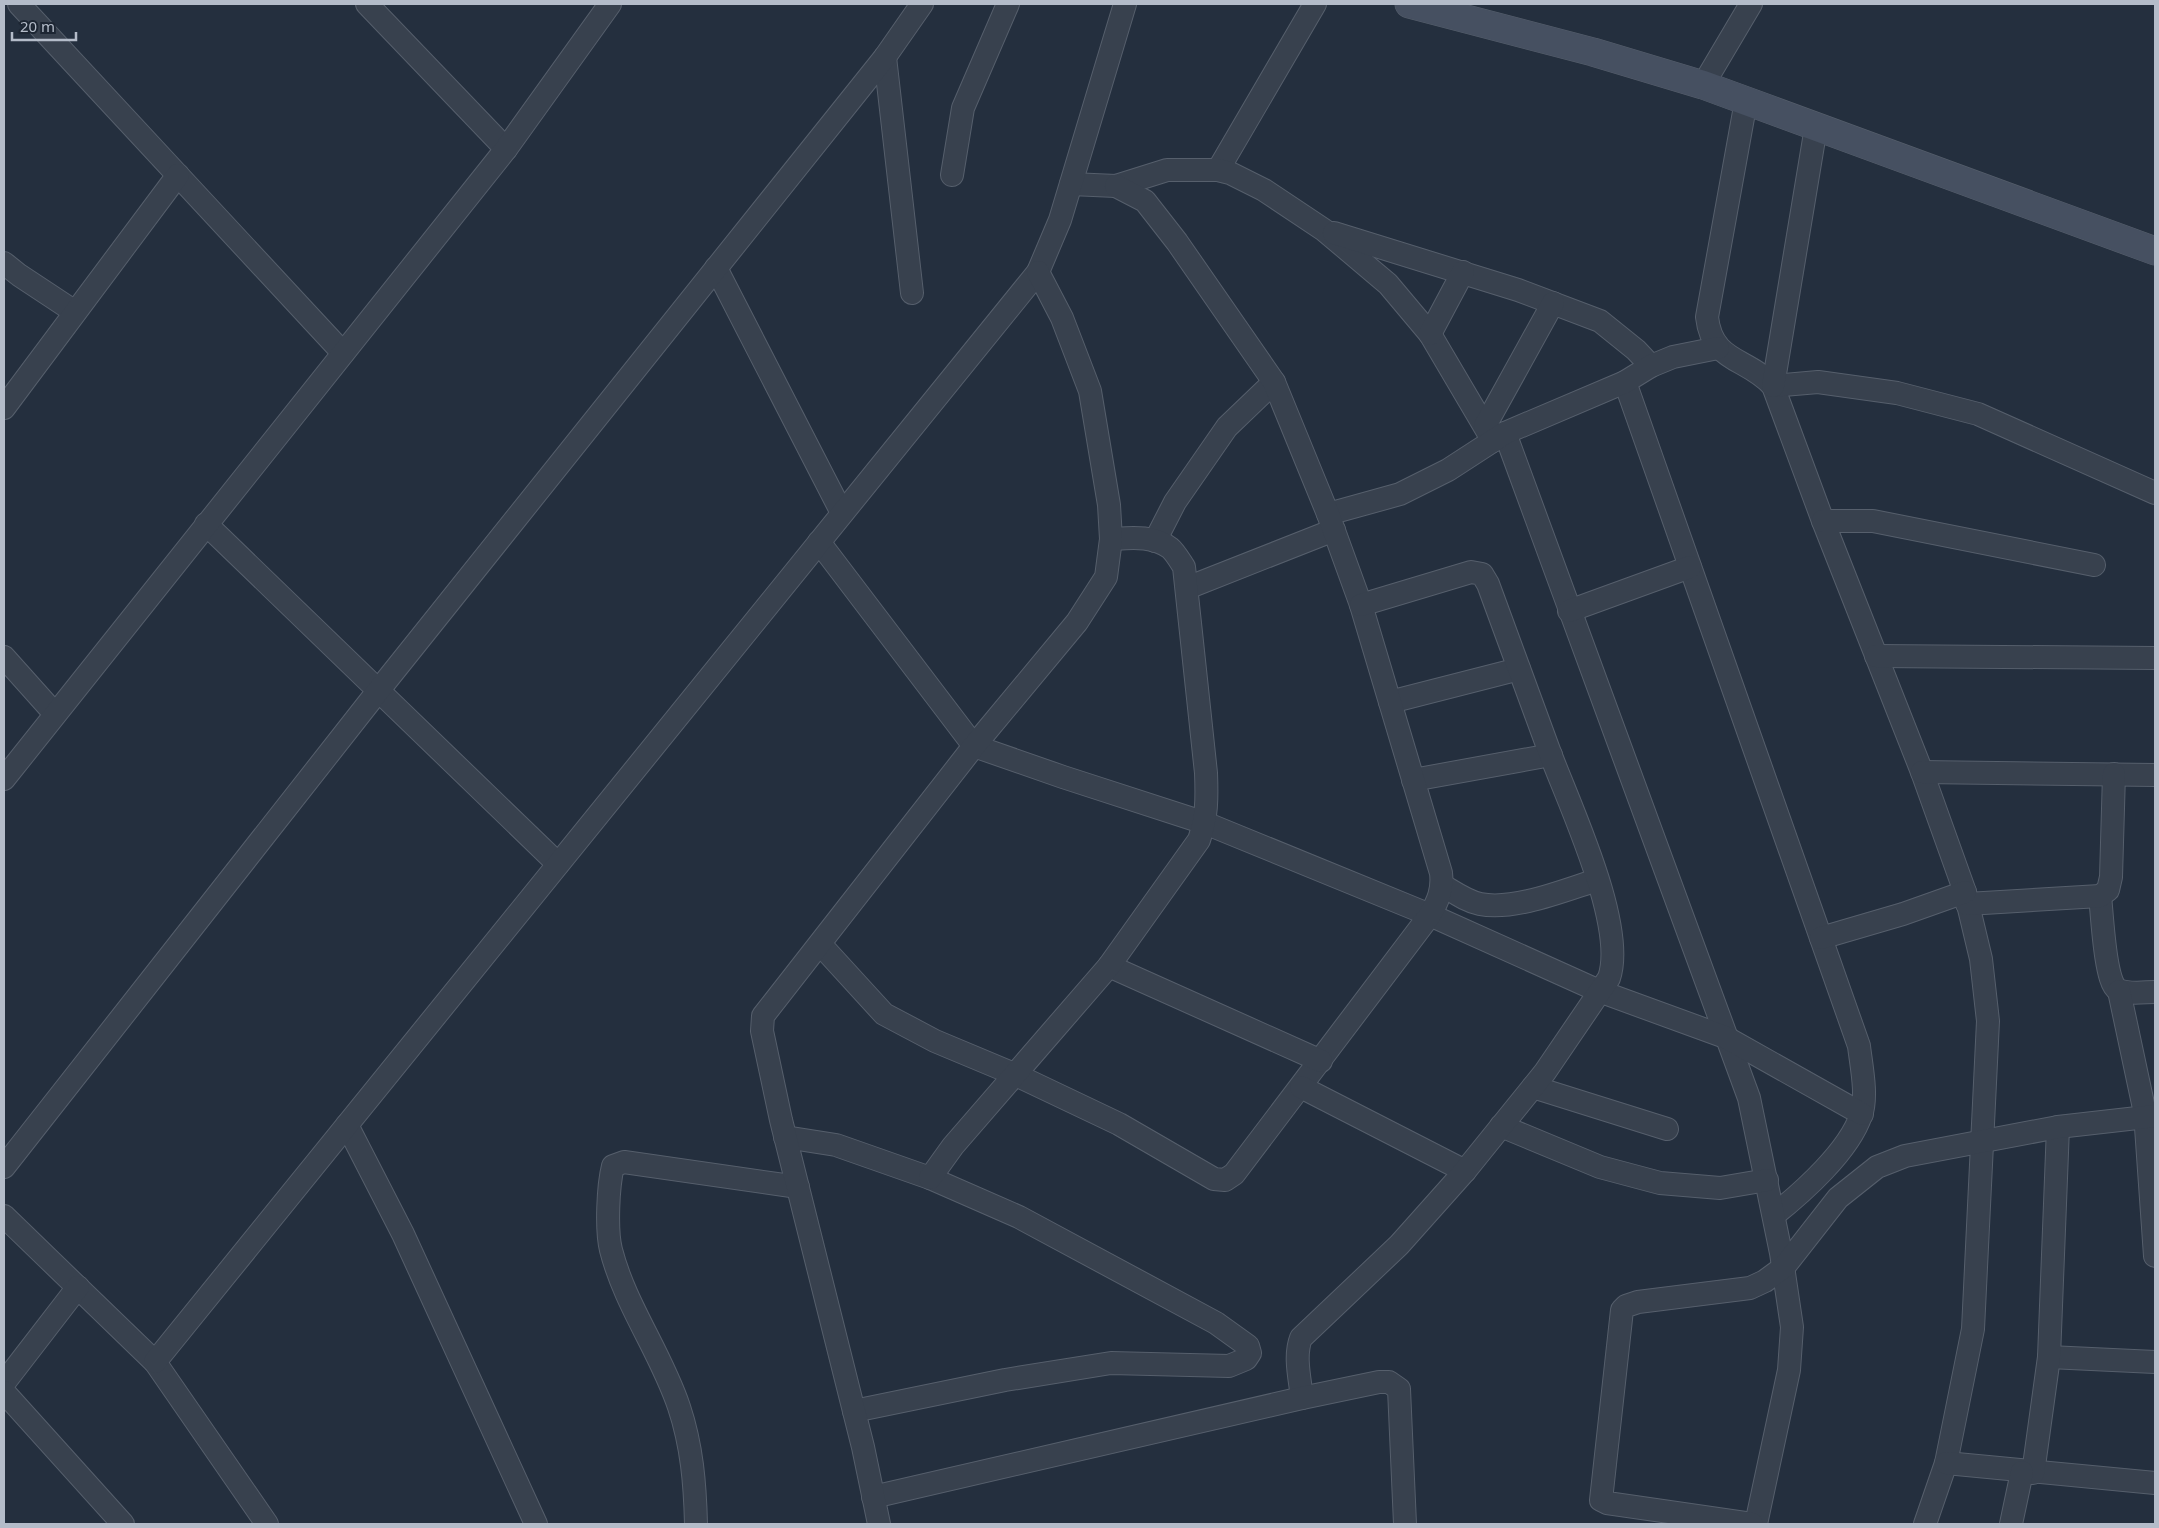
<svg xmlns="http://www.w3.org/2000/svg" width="2159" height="1528" viewBox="0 0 2159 1528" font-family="'Noto Sans',sans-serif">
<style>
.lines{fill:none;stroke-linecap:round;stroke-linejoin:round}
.minor-casing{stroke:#565f6c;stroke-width:24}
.secondary-casing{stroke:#565f6c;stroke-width:29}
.minor{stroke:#38414e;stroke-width:22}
.secondary{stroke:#465061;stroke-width:28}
</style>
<rect width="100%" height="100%" fill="#242f3e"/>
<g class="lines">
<defs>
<g id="minor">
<polyline points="19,4 343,353"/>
<polyline points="367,4 506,149"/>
<polyline points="885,57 912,293"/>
<polyline points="1703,85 1751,4"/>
<path d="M1746 101 1707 317C1712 363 1747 357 1773 386L1823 521 1922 772 1965 892 1981 959 1988 1021 1973 1329 1946 1463 1925 1524"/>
<polyline points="1218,170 1315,4"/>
<polyline points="952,175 963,108 1008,4"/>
<polyline points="1071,184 1116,186 1167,170 1218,170 1230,173 1264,190 1324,230 1388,284 1430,334 1493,441"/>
<polyline points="1334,233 1518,290 1600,321 1636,350 1651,366"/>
<polyline points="4,263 19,275 75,312"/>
<polyline points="716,268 842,513"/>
<polyline points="1430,334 1463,272"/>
<path d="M1625 382 1859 1046C1861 1064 1868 1097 1861 1115 1849 1151 1803 1192 1774 1215"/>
<polyline points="1773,386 1818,382 1897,393 1978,414 2155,493"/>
<polyline points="1773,386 1816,127"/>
<polyline points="4,408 178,175"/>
<polyline points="1485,426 1553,303"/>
<polyline points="1505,433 1749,1098 1781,1253 1792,1327 1789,1370 1756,1524"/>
<polyline points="1328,514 1400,494 1448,470 1505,433 1625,382 1651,366 1673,357 1718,348"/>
<polyline points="1823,521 1873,521 2094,565"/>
<polyline points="206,524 558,864"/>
<polyline points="1155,541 1175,502 1227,427 1274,382"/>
<polyline points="819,542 974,746 1063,777 1205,823 1430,915 1599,991 1725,1037 1862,1114"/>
<polyline points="1187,588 1334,530"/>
<polyline points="1569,611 1690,567"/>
<polyline points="1876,656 2155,658"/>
<polyline points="4,657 55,714"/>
<polyline points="1390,702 1519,669"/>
<polyline points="1922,772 2155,775"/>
<polyline points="4,779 506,149 610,4"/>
<polyline points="1413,780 1551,755"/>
<path d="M1442 885C1454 892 1466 901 1480 904 1514 911 1565 890 1597 880"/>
<path d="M2100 896C2102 912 2105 982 2117 989 2127 995 2144 992 2155 992"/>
<polyline points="1967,904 2100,896 2108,890 2111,877 2114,774"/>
<polyline points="1821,938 1903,914 1965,892"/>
<path d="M820 944 884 1014 935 1041 1014 1074 1119 1124 1214 1179 1225 1180 1234 1174 1430 915C1438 901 1443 890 1441 873L1361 605 1328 514 1274 382 1177 242 1145 201 1116 186"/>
<polyline points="1109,966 1321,1061"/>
<polyline points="2119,991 2145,1113 2155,1256"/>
<polyline points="1301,1087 1465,1171"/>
<polyline points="1533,1087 1667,1129"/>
<polyline points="347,1125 403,1234 536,1524"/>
<polyline points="1501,1126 1600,1167 1660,1183 1720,1188 1767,1180"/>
<polyline points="785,1137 836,1145 930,1178 1019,1217 1216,1323 1248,1346 1250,1353 1246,1359 1229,1366 1111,1363 1005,1380 854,1411"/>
<polyline points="4,1167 378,691 885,57 922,4"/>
<path d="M930 1178 953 1146 1109 966 1199 840C1207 817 1207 798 1206 773L1184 567C1180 561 1175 552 1170 548 1153 535 1130 538 1111 539"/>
<polyline points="4,1216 155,1362 267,1524"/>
<polyline points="2049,1357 2155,1362"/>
<polyline points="155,1362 1038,272 1060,220 1125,4"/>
<polyline points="4,1383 78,1287"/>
<polyline points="4,1392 123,1524"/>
<path d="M1302 1398C1300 1379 1294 1356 1301 1338L1399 1245 1465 1171 1545 1072 1609 978C1627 926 1569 804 1550 753 1529 697 1509 640 1488 584L1482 574 1471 572 1361 605"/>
<polyline points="1946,1463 2155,1483"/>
<polyline points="2033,1473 2049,1357 2058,1127"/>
<polyline points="873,1497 1302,1398 1379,1382 1389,1382 1399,1389 1405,1524"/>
<path d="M696 1524C695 1484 692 1446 679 1407 661 1353 625 1305 611 1250 606 1230 608 1186 613 1166L624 1162 798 1187"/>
<polyline points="879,1524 863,1447 781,1120 762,1031 763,1016 974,746 1077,622 1106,577 1111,539 1109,505 1090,391 1062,318 1038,272"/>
<polyline points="1752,1524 1607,1503 1601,1500 1622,1310 1626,1306 1638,1302 1750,1288 1765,1281 1784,1267 1838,1198 1877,1167 1905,1156 2058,1127 2155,1116"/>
<polyline points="2011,1524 2022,1472"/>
</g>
<polyline id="secondary" points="1409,4 1593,52 1703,85 2155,251"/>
</defs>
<use href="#minor" class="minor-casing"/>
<use href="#secondary" class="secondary-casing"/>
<use href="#minor" class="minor"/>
<use href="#secondary" class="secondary"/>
</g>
<rect width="2159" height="1528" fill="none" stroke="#b4bcc9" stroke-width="10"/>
<path d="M12 32v8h64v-8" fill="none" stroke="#b4bcc9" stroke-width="2.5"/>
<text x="20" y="32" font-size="15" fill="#b4bcc9" stroke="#1d2633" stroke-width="4" paint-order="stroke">20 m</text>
</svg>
